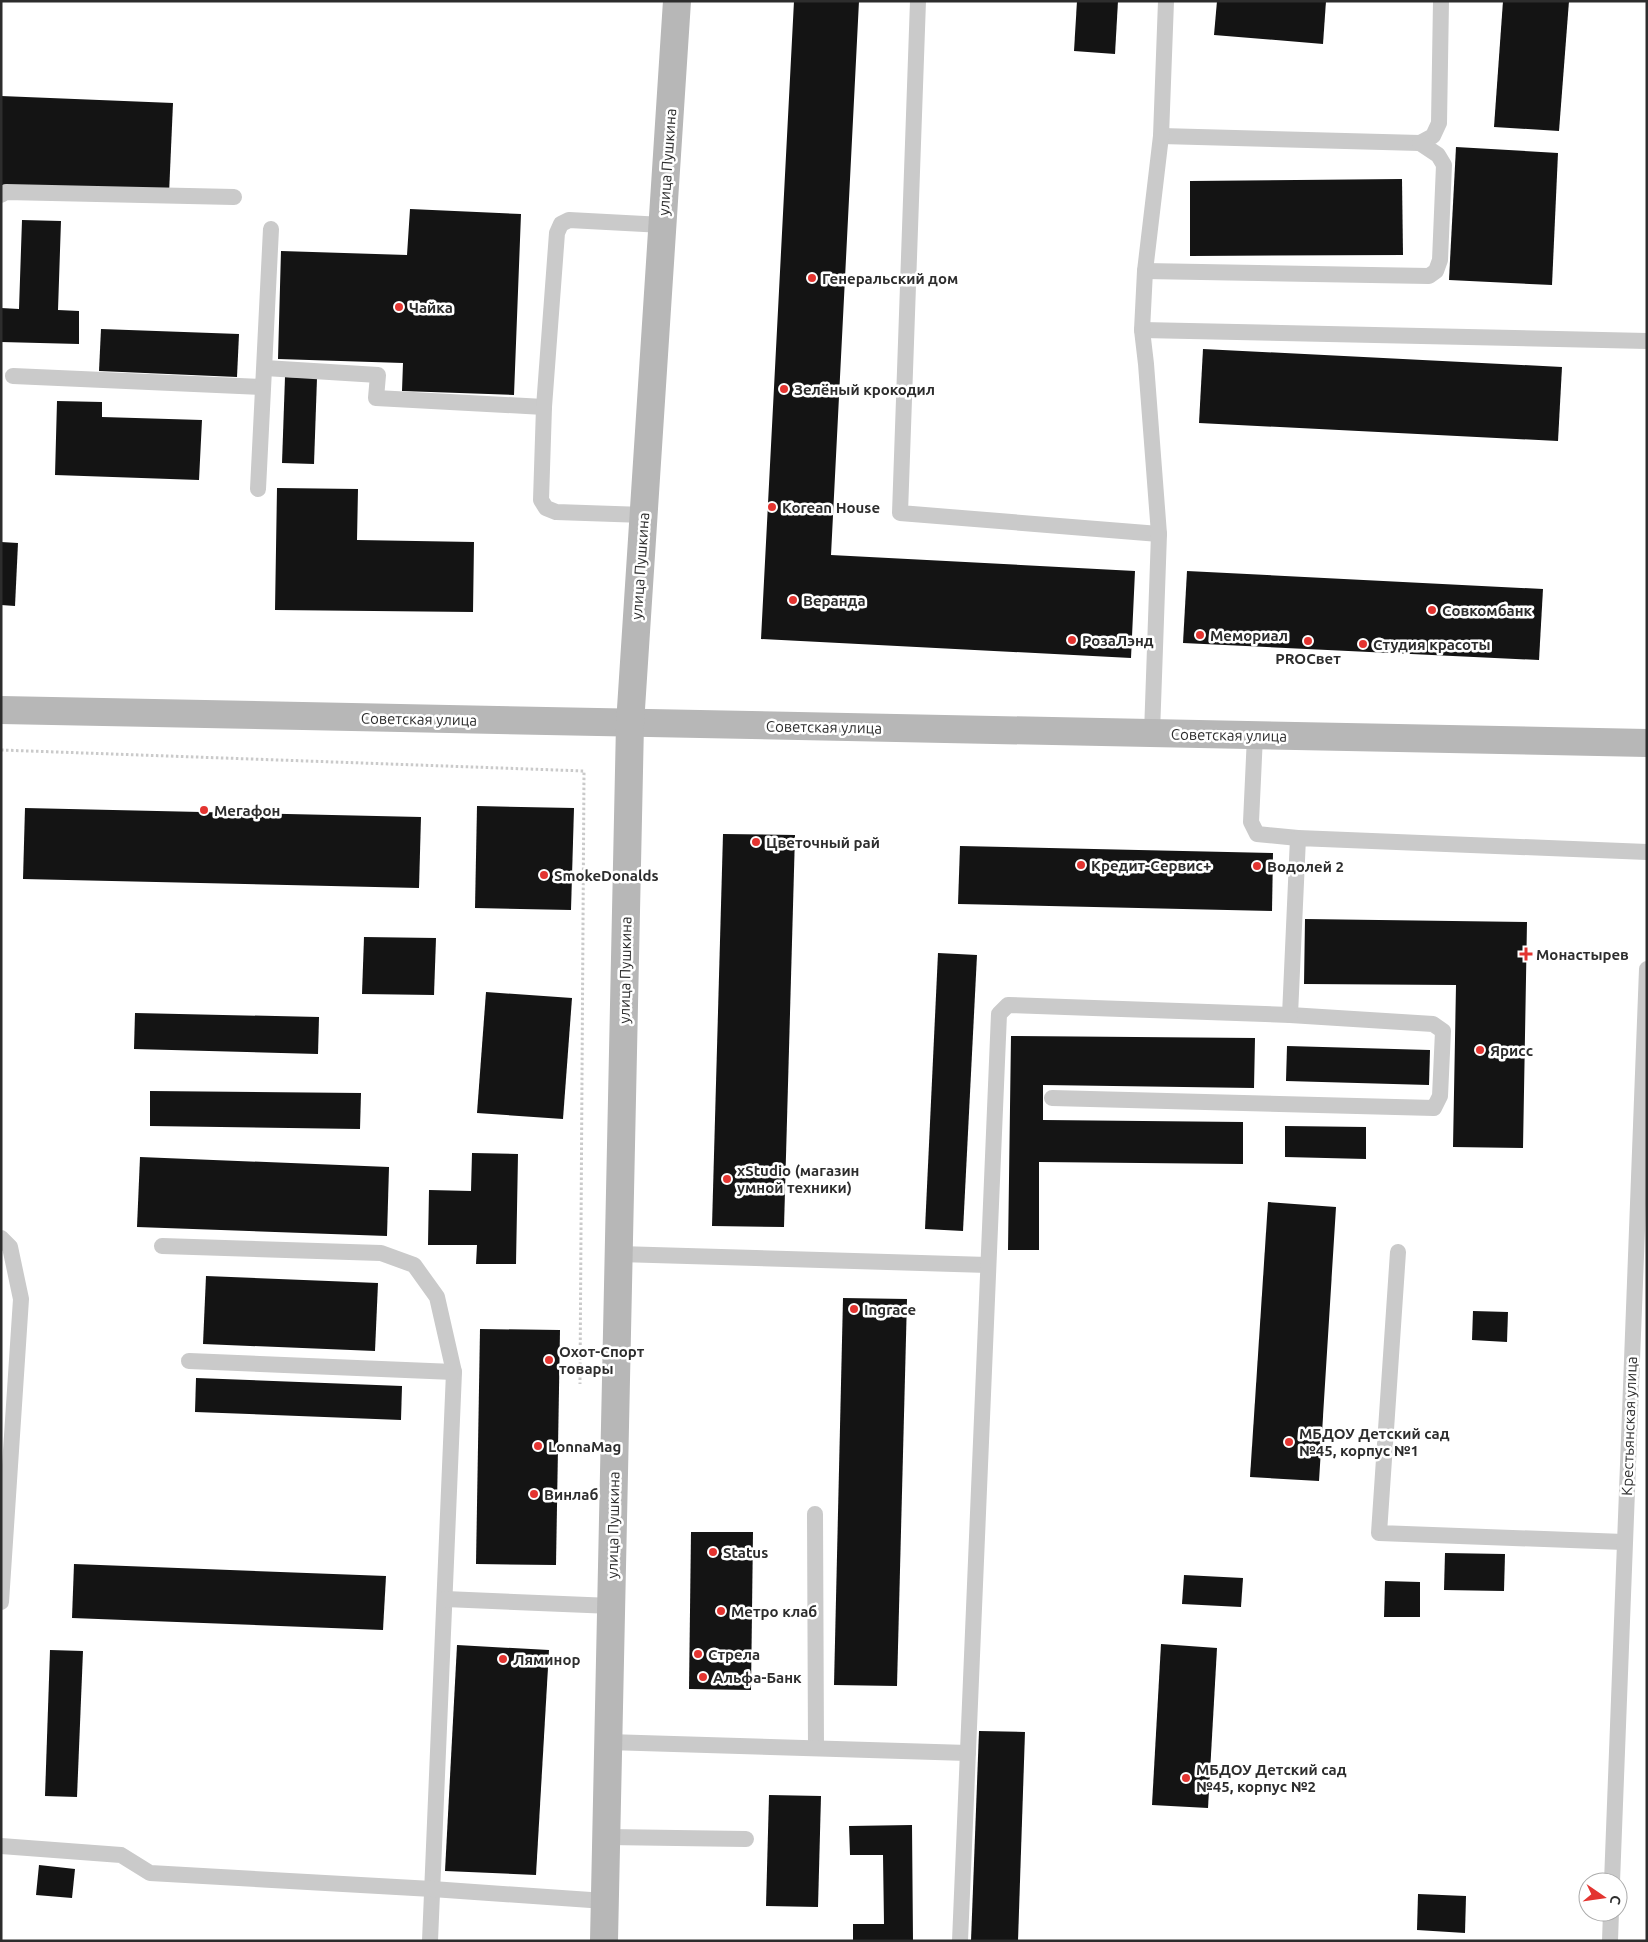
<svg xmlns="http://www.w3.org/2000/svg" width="1648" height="1942" viewBox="0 0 1648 1942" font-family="Ubuntu,sans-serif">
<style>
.building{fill:#141414}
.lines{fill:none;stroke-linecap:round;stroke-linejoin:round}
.path{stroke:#cacaca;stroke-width:3;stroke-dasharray:2.5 2.5;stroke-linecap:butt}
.service{stroke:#cacaca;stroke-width:16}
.secondary{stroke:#b7b7b7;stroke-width:28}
.poi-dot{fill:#e33430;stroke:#fff;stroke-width:2}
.labels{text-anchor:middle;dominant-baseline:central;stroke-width:5;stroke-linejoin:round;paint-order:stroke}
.street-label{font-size:15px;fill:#2d2d2d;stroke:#fff}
.poi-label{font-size:15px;font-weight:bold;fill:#2d2d2d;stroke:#fff;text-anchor:start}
</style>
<rect width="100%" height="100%" fill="#fff"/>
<g class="building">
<polygon points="794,1 859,1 831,555 1135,571 1131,658 761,639"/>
<polygon points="1077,1 1118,1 1115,54 1074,51"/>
<polygon points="1217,1 1326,1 1323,44 1214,35"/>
<polygon points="1503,1 1569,1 1559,131 1494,127"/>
<polygon points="1,96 173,103 169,194 1,187"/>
<polygon points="1456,147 1558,153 1552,285 1449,280"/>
<polygon points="1402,179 1403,255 1190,256 1190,181"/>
<polygon points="410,209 521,214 514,395 402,391 403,363 278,359 281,251 407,255"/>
<polygon points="22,220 61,221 58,310 79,311 79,344 1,342 1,308 19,309"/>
<polygon points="101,329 239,334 237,377 99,371"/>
<polygon points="1203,349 1562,367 1558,441 1199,423"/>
<polygon points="285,377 317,378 314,464 282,463"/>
<polygon points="57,401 102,402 102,417 202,420 199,480 55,475"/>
<polygon points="277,488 358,489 357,540 474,542 473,612 275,610"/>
<polygon points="1,542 18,543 15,606 1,605"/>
<polygon points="1187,571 1543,589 1539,660 1183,643"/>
<polygon points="477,806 574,808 571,910 475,908"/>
<polygon points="25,808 421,817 419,888 23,879"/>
<polygon points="723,834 795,835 784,1227 712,1226"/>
<polygon points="960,846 1273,853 1272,911 958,904"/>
<polygon points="1305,919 1527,922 1523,1148 1453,1147 1456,985 1304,984"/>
<polygon points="364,937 436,938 434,995 362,994"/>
<polygon points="938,953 977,955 963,1231 925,1229"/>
<polygon points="486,992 572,998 563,1119 477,1113"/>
<polygon points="135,1013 319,1017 318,1054 134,1049"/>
<polygon points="1011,1036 1255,1038 1254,1088 1043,1085 1043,1120 1243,1122 1243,1164 1039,1162 1039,1250 1008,1250"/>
<polygon points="1287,1046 1430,1050 1429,1085 1286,1081"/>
<polygon points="150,1091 361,1093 360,1129 150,1126"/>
<polygon points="1285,1126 1366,1127 1366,1159 1285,1157"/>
<polygon points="472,1153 518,1154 516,1264 476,1264 477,1245 428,1245 429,1190 471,1191"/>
<polygon points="140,1157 389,1167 387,1236 137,1227"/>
<polygon points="1268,1202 1336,1207 1319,1481 1250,1477"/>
<polygon points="206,1276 378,1283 375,1351 203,1344"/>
<polygon points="843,1298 907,1299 897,1686 834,1685"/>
<polygon points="1473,1311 1508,1312 1507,1342 1472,1340"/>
<polygon points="480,1329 560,1330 556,1565 476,1564"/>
<polygon points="196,1378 402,1386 401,1420 195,1412"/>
<polygon points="691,1532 753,1532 751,1690 689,1689"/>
<polygon points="1445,1553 1505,1554 1504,1591 1444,1590"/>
<polygon points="74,1564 386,1576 383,1630 72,1618"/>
<polygon points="1184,1575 1243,1578 1241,1607 1182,1604"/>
<polygon points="1385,1581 1420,1582 1420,1617 1384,1617"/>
<polygon points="1161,1644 1217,1648 1208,1808 1152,1805"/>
<polygon points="457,1645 549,1650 536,1875 445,1871"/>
<polygon points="50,1650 83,1651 77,1797 45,1796"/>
<polygon points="979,1731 1025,1732 1018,1941 971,1941"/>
<polygon points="769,1795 821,1796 818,1907 766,1906"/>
<polygon points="912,1825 913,1941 853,1941 853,1924 884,1924 883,1855 850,1855 849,1826"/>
<polygon points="39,1865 75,1869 72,1898 36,1895"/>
<polygon points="1418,1894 1466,1896 1465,1933 1417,1930"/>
</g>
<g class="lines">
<polyline class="path" points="1,750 584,771 580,1384"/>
<g class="service">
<polyline points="918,1 900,513 1159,534"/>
<polyline points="1161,136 1420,143 1433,136 1439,123 1441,1"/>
<polyline points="1,195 6,192 234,197"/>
<polyline points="1145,271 1429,276 1436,271 1440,260 1444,165 1438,155 1420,143"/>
<polyline points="1142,330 1647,341"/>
<polyline points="265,368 378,375 376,398 544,407"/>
<polyline points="13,376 263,387"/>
<polyline points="258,489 271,229"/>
<polyline points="644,515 556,512 546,508 541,500 544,407 557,233 561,224 569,220 663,225"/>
<polyline points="1152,733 1159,534 1146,364 1142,330 1145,271 1161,136 1166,1"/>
<polyline points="1255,736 1251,822 1257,834 1298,838"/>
<polyline points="1052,1098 1434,1108 1440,1096 1443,1031 1433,1024 1290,1015 1298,838 1647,852"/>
<polyline points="1,1238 10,1247 21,1299 1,1602"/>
<polyline points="162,1246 381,1253 414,1265 437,1297 454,1372 430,1941"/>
<polyline points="1398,1252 1379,1533 1624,1542"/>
<polyline points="619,1254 988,1265"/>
<polyline points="189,1361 454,1372"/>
<polyline points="815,1514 816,1748"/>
<polyline points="445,1599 612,1606"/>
<polyline points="608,1742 968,1753"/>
<polyline points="607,1837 746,1839"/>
<polyline points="1,1846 121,1855 150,1873 432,1889 605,1901"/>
<polyline points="1612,1882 1647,969"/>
<polyline points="960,1941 999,1014 1008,1005 1290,1015"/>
<polyline points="1610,1941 1611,1912"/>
</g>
<g class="secondary">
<polyline points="1,710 1647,743"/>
<polyline points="604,1941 630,724 677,1"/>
</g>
</g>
<g class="poi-dot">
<circle cx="812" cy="278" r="5"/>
<circle cx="399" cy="307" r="5"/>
<circle cx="784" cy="389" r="5"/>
<circle cx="772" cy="507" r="5"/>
<circle cx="793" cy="600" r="5"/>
<circle cx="1432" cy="610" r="5"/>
<circle cx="1200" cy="635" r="5"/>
<circle cx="1072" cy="640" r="5"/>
<circle cx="1308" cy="641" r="5"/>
<circle cx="1363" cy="644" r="5"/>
<circle cx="204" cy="810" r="5"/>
<circle cx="756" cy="842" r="5"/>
<circle cx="1081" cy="865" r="5"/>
<circle cx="1257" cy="866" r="5"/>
<circle cx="544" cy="875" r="5"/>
<path d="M1523.5 946.5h5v5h5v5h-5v5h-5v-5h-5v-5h5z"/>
<circle cx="1480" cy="1050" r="5"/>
<circle cx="727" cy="1179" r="5"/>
<circle cx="854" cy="1309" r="5"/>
<circle cx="549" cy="1360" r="5"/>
<circle cx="1289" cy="1442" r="5"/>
<circle cx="538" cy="1446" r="5"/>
<circle cx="534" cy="1494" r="5"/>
<circle cx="713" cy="1552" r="5"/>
<circle cx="721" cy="1611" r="5"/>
<circle cx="698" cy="1654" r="5"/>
<circle cx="503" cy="1659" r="5"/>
<circle cx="703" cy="1677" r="5"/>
<circle cx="1186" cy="1778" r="5"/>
</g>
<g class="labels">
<g class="street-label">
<text transform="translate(667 162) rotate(-86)">улица Пушкина</text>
<text transform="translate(640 566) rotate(-86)">улица Пушкина</text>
<text transform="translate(419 719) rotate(1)">Советская улица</text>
<text transform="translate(824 727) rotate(1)">Советская улица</text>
<text transform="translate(1229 735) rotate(1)">Советская улица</text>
<text transform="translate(625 970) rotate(-89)">улица Пушкина</text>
<text transform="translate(1629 1426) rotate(-88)">Крестьянская улица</text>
<text transform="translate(613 1525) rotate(-89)">улица Пушкина</text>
</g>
<g class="poi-label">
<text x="822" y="278">Генеральский дом</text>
<text x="409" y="307">Чайка</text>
<text x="794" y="389">Зелёный крокодил</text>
<text x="782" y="507">Korean House</text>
<text x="803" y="600">Веранда</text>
<text x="1442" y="610">Совкомбанк</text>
<text x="1210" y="635">Мемориал</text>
<text x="1082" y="640">РозаЛэнд</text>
<text x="1373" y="644">Студия красоты</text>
<text x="1308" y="658" text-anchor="middle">PROСвет</text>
<text x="214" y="810">Мегафон</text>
<text x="766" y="842">Цветочный рай</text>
<text x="1091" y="865">Кредит-Сервис+</text>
<text x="1267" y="866">Водолей 2</text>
<text x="554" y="875">SmokeDonalds</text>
<text x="1536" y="954">Монастырев</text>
<text x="1490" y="1050">Ярисс</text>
<text x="737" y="1170">xStudio (магазин<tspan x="737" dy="17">умной техники)</tspan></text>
<text x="864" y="1309">Ingrace</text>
<text x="559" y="1351">Охот-Спорт<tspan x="559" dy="17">товары</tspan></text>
<text x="1299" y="1433">МБДОУ Детский сад<tspan x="1299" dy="17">№45, корпус №1</tspan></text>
<text x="548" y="1446">LonnaMag</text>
<text x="544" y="1494">Винлаб</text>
<text x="723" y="1552">Status</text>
<text x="731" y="1611">Метро клаб</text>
<text x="708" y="1654">Стрела</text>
<text x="513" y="1659">Ляминор</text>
<text x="713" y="1677">Альфа-Банк</text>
<text x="1196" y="1769">МБДОУ Детский сад<tspan x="1196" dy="17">№45, корпус №2</tspan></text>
</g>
</g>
<rect width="1648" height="1942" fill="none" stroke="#2d2d2d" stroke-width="5"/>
<g transform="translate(1603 1897) rotate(103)"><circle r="24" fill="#ffffff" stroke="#ababab"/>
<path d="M0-4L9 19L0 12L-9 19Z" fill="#e33430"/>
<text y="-8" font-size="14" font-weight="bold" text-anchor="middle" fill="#2d2d2d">С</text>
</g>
</svg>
